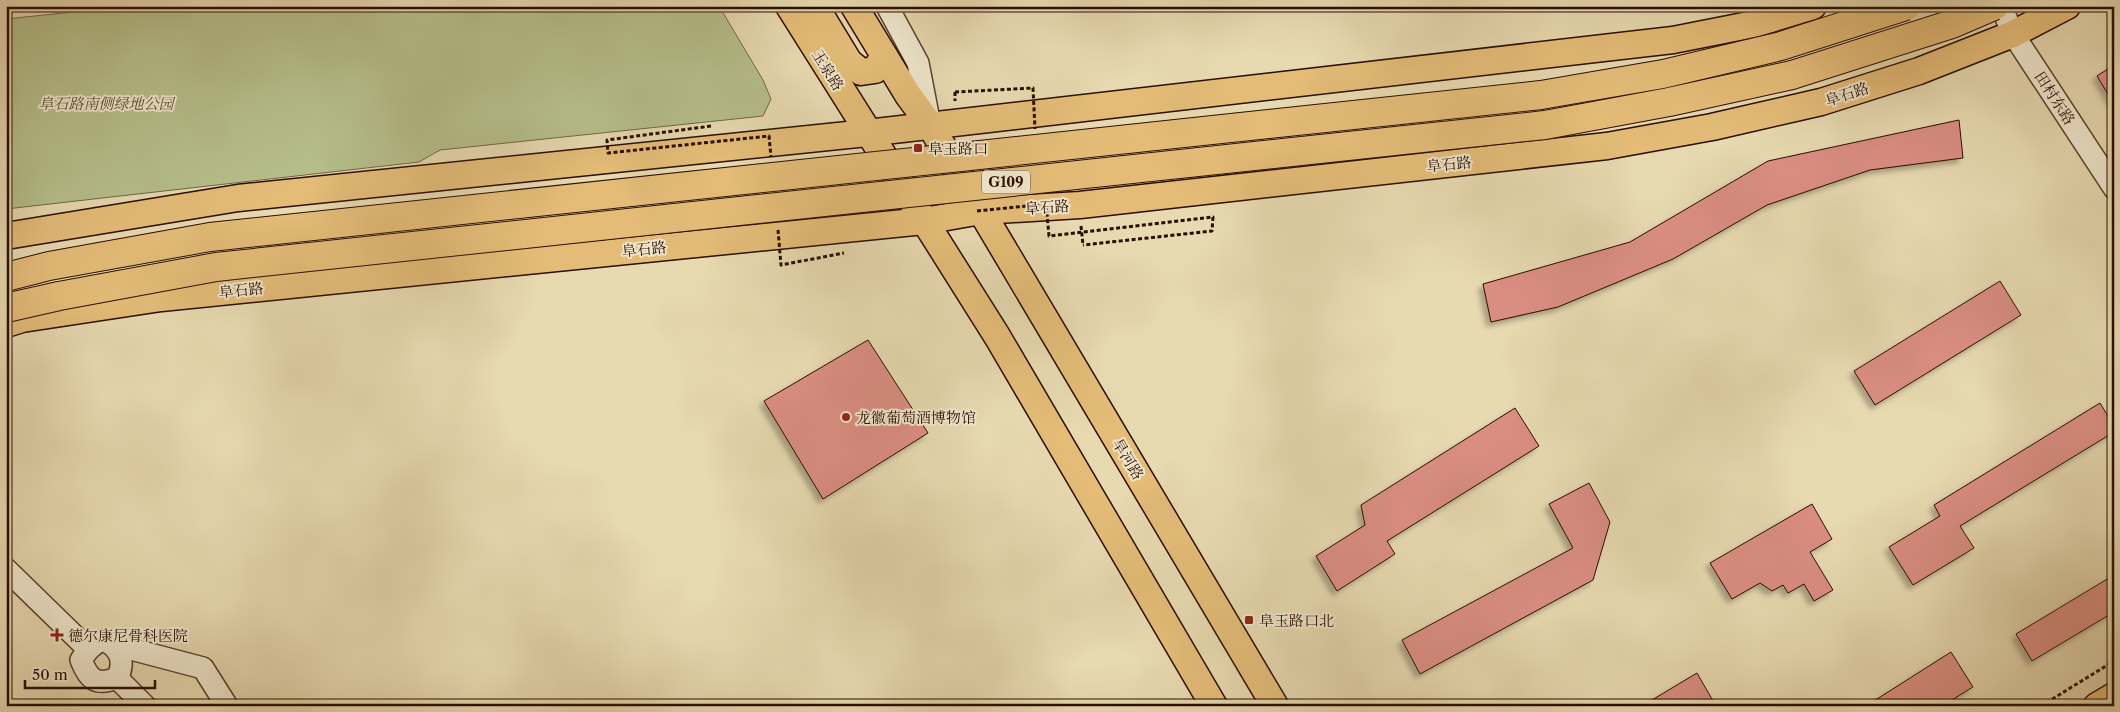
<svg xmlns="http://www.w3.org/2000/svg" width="2120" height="712" viewBox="0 0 2120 712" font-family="'Libre Caslon Text','Noto Serif SC',serif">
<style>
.green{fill:#b6bf8b;stroke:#706646}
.building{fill:#da8e82;stroke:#2b0d00;filter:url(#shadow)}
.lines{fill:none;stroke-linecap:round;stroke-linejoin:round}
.minor-casing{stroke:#5a402c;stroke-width:24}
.major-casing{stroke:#2b0d00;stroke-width:29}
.path{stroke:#2b0d00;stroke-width:3;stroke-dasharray:4 2.5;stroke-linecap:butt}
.minor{stroke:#efe6cc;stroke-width:21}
.major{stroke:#e4bc78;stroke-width:26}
.highway-bridge-casing{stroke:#2b0d00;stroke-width:30;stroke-linecap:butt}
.path-bridge{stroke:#2b0d00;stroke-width:3;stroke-dasharray:4 2.5;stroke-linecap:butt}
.highway-bridge{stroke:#e4bc78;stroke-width:28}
.poi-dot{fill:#8f2418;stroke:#efe6cc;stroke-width:2}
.labels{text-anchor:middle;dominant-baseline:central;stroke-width:4;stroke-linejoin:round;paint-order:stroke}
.shield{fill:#efe6cc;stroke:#664e3d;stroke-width:1}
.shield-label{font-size:14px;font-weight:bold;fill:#2b0d00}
.street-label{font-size:15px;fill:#2b0d00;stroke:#efe6cc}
.park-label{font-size:15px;font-style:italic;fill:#5c4b31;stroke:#efe6cc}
.poi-label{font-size:15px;fill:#2b0d00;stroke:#efe6cc;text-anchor:start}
</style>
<defs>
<filter id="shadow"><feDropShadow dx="-4.5" dy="4.5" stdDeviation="2.5" flood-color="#0004"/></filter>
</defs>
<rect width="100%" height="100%" fill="#e7d9b0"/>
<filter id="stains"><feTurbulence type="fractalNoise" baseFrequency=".004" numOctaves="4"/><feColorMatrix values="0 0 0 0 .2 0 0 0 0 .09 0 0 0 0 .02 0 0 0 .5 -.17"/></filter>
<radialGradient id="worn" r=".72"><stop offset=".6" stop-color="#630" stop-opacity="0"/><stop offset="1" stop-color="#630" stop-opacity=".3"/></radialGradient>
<polygon class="green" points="130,6 719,6 763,80 771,99 763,116 440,150 419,162 6,209 6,19"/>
<g class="building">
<polygon points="2114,65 2114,104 2097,76"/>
<polygon points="1959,120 1963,158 1870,170 1767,205 1673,259 1558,307 1491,322 1483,284 1630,242 1768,161"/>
<polygon points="2000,281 2021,315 1875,405 1854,371"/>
<polygon points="868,340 928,433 823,499 764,401"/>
<polygon points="2100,403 2114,426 2114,432 1960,526 1974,548 1913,585 1889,547 1940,516 1934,505"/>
<polygon points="1515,408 1539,446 1387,541 1395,554 1337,591 1316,556 1365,525 1361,505"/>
<polygon points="1589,483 1610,522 1593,580 1420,674 1402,640 1573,548 1549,504"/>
<polygon points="1812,504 1832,539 1810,552 1833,590 1814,601 1804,584 1788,593 1783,585 1772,591 1760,583 1732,599 1710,563"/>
<polygon points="2114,575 2114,612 2032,661 2016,634"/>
<polygon points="1951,652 1973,687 1942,706 1866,706"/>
<polygon points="1697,673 1716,706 1642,706"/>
</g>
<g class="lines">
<defs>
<g id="minor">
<polyline points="887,6 918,63 930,125"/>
<polyline points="2001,6 2013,34 2114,188"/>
<polyline points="6,569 88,649"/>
<path d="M103 640C120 647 126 662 117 678 96 686 89 680 81 660 87 651 92 644 103 640Z"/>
<polyline points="112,644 203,668 227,706"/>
<polyline points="117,678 145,706"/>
</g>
<g id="major">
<polyline points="789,6 997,336 1214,706"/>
<polyline points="815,6 849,62 861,72 875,70 884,56"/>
<polyline points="854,6 908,95 930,125 1275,706"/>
<polyline points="6,236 238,198 867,133 1673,40 1754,24 1813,6"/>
<polyline points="6,324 22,319 161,298 924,221 981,211 1080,205 1607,146 1712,127 1821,102 1919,71 2013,34 2067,6"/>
<polyline points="2097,706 2114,696"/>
</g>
</defs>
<use href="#minor" class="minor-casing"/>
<use href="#major" class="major-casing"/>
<g class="path">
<polyline points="955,92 955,101"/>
<polyline points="1081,226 1083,245"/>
<polyline points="2041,706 2114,661"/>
</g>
<use href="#minor" class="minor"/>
<use href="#major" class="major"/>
<defs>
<g id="highway-bridge">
<polyline points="6,277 49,266 210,237 1541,95 1663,74 1781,46 1906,6"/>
<polyline points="6,308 59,296 216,267 1545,125 1669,102 1792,75 1952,24 1994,6"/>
</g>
</defs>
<use href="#highway-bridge" class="highway-bridge-casing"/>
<g class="path-bridge">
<polyline points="955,92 1033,88 1035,129"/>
<polyline points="711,126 607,140 608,153 769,136 771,157"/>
<polyline points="977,211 1046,204 1049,236 1213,217 1212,231 1083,245"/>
<polyline points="778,230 781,265 844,253"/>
</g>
<use href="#highway-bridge" class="highway-bridge"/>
</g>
<g class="poi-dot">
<rect x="913" y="143" width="10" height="10" rx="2.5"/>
<circle cx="846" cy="417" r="5"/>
<rect x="1244" y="615" width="10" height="10" rx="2.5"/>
<path d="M54.5 627.5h5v5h5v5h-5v5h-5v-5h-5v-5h5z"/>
</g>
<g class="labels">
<rect class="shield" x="982" y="170.5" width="48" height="23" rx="4"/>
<g class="shield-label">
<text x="1006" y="182">G109</text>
</g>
<g class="street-label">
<text transform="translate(828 70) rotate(58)">玉泉路</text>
<text transform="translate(1847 94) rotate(-18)">阜石路</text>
<text transform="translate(2055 98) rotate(57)">田村东路</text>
<text transform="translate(1449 164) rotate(-6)">阜石路</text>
<text transform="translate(1047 207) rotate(-4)">阜石路</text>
<text transform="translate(644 249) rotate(-6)">阜石路</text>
<text transform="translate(241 290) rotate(-6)">阜石路</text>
<text transform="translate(1128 459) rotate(59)">旱河路</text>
</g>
<g class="park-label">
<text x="106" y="103">阜石路南侧绿地公园</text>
</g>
<g class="poi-label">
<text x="928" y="148">阜玉路口</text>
<text x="856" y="417">龙徽葡萄酒博物馆</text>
<text x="1259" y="620">阜玉路口北</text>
<text x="68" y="635">德尔康尼骨科医院</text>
</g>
</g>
<rect width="2120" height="712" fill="none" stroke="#e7d9b0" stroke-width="25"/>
<rect x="8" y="8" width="2105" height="697" fill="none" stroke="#2b0d00" stroke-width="2.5"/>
<rect x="12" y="12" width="2095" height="687" fill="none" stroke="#2b0d00"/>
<path d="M25 680v8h130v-8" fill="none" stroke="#2b0d00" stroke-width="2.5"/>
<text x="32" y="680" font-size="15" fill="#2b0d00" stroke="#efe6cc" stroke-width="4" paint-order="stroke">50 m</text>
<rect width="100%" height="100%" filter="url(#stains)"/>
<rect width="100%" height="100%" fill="url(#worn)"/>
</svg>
